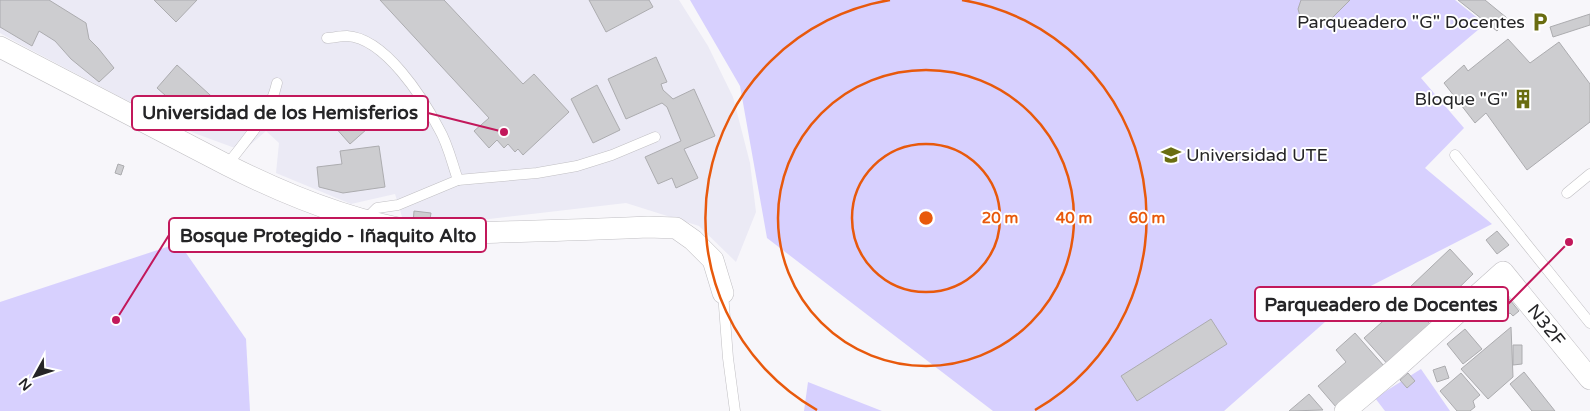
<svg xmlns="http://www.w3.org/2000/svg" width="1590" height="411" viewBox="0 0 1590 411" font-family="'Varela Round',sans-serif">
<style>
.built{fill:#ebeaf5}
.green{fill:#d7d0fe}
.building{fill:#cdcdd0;stroke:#acacaf}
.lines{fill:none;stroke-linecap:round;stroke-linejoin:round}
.lane-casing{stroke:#c0bfc3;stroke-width:11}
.street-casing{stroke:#c0bfc3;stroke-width:22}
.lane{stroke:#fff;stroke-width:10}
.street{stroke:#fff;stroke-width:21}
.ring{fill:none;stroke:#e8590c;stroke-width:2.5}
.labels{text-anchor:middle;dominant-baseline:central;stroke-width:4;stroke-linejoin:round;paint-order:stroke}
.poi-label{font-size:18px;fill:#252527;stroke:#fff;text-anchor:end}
.street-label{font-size:18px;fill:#252527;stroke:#fff}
.centre{fill:#e8590c;stroke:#fff;stroke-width:2.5}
.ring-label{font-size:15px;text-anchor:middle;font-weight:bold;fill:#e8590c;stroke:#fff;stroke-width:4;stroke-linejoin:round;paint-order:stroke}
.leader{fill:none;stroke:#c2185b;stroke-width:2}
.callout-dot{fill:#c2185b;stroke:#fff;stroke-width:2}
.callout{fill:#fff;stroke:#c2185b;stroke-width:2}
.callout-label{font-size:19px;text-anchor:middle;font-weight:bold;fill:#252527}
</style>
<rect width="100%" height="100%" fill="#f7f6fa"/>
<polygon class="built" points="0,0 679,0 708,46 733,97 750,163 756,212 736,262 699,226 626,203 481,220 431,224 403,220 395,194 351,204 276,173 279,143 266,131 243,151 194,133 122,98 18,43 0,33"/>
<g class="green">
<polygon points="690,0 1455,0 1485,24 1421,78 1464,128 1425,168 1492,224 1359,292 1224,411 993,411 767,238 740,86"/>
<polygon points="179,243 246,339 250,411 0,411 0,302"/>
<polygon points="1421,369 1450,411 1385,411 1375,398"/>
<polygon points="808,382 882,411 804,411"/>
</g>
<g class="building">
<polygon points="0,0 49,0 86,23 89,39 98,48 114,68 99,82 71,59 55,41 39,31 32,46 0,27"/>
<polygon points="154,0 197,0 176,22"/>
<polygon points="380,0 444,0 523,84 534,74 569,112 523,155 518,149 515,152 508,144 504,148 497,140 489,148 474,131 489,118"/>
<polygon points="589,0 649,0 653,7 606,32"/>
<polygon points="1350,0 1324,26 1309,25 1300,16 1298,9 1301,0"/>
<polygon points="1458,0 1485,0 1507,18 1497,31"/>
<polygon points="1590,14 1590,25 1553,37 1550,27"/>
<polygon points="1508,39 1530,63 1559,42 1590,84 1590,122 1527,170 1486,113 1475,123 1444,83 1464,65 1468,71"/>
<polygon points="656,57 667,82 661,84 663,90 673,99 694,89 715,136 684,149 698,178 676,188 672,178 658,184 645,157 681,141 667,107 662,103 626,119 608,79"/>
<polygon points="177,65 220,104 200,126 157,88"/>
<polygon points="597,85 620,130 593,143 571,99"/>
<polygon points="351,111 367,129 350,144 334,126"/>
<polygon points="379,146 385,187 343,193 319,187 317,167 342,164 340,151"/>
<polygon points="118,164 124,166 121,175 115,173"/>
<polygon points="414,211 431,213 429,225 413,223"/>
<polygon points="1497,231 1509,245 1497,254 1486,240"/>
<polygon points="1450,249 1473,274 1433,313 1409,288"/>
<polygon points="1506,295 1519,311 1513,316 1510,313 1503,318 1492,305"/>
<polygon points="1408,299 1431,325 1391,368 1364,338"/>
<polygon points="1211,319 1227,344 1137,401 1121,376"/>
<polygon points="1511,327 1513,377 1488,399 1461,369"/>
<polygon points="1465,329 1482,349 1463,364 1447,344"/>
<polygon points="1355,333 1384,366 1336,407 1318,386 1346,362 1336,350"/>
<polygon points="1513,345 1522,345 1522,364 1513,365"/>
<polygon points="1445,366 1449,378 1437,382 1433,370"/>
<polygon points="1524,372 1555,411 1532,411 1510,384"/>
<polygon points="1408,373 1415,381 1407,388 1400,380"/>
<polygon points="1461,373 1480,395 1473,401 1475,407 1470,411 1457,411 1440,391"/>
<polygon points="1309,394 1323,410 1289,411"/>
</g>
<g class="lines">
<defs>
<g id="lane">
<path d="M327 38C333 38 340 36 347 36 385 38 423 98 439 129 448 144 452 163 458 180"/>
<polyline points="1455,155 1590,323"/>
<path d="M227 165C246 140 270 115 277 83"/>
<polyline points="1567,193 1590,174"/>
<polyline points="369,220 371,214 377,208 398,205 458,180 537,173 577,166 612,155 655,137"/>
<polyline points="723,293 728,358 735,411"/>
</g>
<g id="street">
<path d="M0 47 227 165C288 196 352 222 420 232 447 236 474 233 500 232 550 231 599 229 648 227L676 228 693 240 713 260 723 293"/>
<path id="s1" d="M1345 411 1395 369 1503 272 1590 379"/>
</g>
</defs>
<use href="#lane" class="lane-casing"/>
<use href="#street" class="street-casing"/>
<use href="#lane" class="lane"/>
<use href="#street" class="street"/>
</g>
<g class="ring">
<circle cx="926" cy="218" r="74"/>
<circle cx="926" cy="218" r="148"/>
<path d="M817 410A221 221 0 0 1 890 0M962 0A221 221 0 0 1 1035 410"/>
</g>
<defs>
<symbol id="parking-bare" viewBox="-9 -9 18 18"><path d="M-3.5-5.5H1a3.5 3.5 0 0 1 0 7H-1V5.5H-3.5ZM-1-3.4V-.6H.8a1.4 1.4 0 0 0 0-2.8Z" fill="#6a6d11" stroke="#fff" stroke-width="2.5" paint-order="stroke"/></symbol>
<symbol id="building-bare" viewBox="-9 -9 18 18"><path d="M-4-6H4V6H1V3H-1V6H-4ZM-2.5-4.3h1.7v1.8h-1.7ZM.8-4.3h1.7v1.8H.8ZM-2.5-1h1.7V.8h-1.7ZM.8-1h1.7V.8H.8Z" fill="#6a6d11" stroke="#fff" stroke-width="2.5" paint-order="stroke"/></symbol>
<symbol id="university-bare" viewBox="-9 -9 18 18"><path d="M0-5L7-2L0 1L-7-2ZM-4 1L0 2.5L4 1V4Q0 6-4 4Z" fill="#6a6d11" stroke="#fff" stroke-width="2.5" paint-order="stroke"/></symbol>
</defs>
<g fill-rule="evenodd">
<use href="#parking-bare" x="1526" y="8" width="28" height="28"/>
<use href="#building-bare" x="1509" y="85" width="28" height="28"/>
<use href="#university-bare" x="1157" y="141" width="28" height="28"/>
</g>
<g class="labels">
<g class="poi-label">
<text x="1525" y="22">Parqueadero "G" Docentes</text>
<text x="1508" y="99">Bloque "G"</text>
<text x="1186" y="155" text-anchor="start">Universidad UTE</text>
</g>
<g class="street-label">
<text stroke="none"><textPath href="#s1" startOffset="279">N32F</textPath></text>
</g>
</g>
<circle cx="926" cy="218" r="8" class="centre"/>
<g class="ring-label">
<text x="1000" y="223">20 m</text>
<text x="1074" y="223">40 m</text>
<text x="1147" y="223">60 m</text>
</g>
<path class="leader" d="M504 132L428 113M116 320L169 235M1569 242L1508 304"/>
<g class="callout-dot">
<circle cx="504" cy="132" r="5"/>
<circle cx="116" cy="320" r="5"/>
<circle cx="1569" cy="242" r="5"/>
</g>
<g class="callout">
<rect x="132" y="96" width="296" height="34" rx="5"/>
<rect x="169" y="218" width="317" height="34" rx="5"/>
<rect x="1255" y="287" width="253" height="34" rx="5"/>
</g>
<g class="callout-label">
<text x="280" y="119">Universidad de los Hemisferios</text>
<text x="328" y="242">Bosque Protegido - Iñaquito Alto</text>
<text x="1381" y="311">Parqueadero de Docentes</text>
</g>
<g transform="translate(35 376) rotate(230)" stroke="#ffffff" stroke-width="4" paint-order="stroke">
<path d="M0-4L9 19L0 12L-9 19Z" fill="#252527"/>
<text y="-8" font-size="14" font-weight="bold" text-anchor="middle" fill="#252527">N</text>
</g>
</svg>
